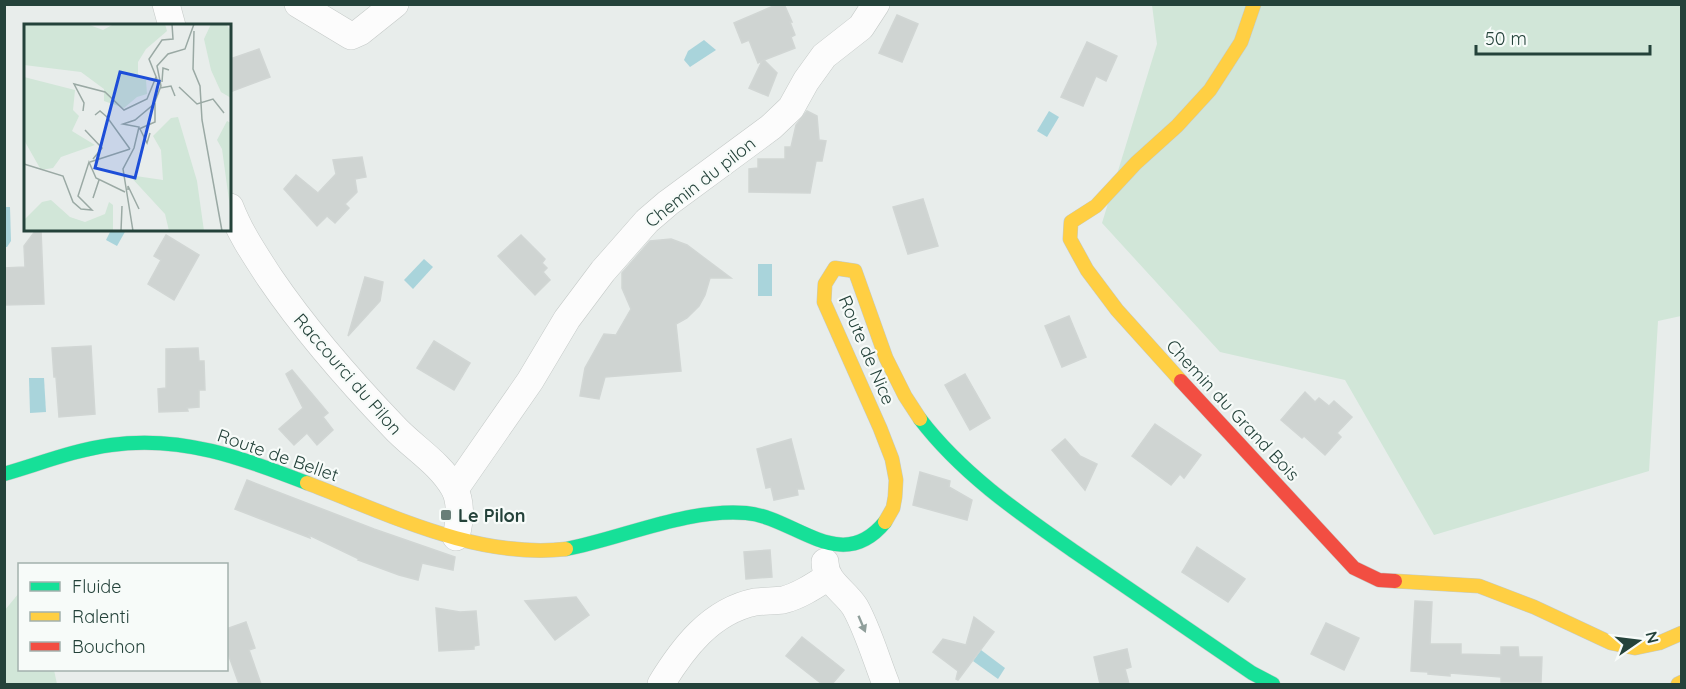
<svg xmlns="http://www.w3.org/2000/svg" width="1686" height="689" viewBox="0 0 1686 689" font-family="Quicksand,sans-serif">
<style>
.green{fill:#d1e6d8}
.water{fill:#a9d4db}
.building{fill:#cfd4d2;stroke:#d1d6d4;stroke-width:1.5}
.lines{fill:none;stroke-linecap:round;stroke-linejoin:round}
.street-casing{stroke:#c5cac8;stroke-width:28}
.fast-casing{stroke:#c3cbc8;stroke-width:15}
.slow-casing{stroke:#c3cbc8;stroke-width:15}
.jam-casing{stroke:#c3cbc8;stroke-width:15}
.street{stroke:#fcfcfc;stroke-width:27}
.fast{stroke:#16e098;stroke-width:14}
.slow{stroke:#ffcf43;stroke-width:14}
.jam{stroke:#f24e42;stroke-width:14}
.oneway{fill:#909f9b}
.poi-dot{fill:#697e78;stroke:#f7fbf9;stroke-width:2}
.labels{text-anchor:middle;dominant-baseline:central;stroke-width:4.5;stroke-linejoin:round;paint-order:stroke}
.street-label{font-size:18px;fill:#24423a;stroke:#f7fbf9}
.poi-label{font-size:18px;font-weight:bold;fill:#24423a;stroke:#f7fbf9;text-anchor:start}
.inset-road{fill:none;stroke:#9aa9a4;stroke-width:1.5}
.view{fill:#1d4ed8;fill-opacity:0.15;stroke:#1d4ed8;stroke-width:3}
.inset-edge{fill:none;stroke:#24423a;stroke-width:3}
</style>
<rect width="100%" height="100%" fill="#e8edeb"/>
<g class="green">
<polygon points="1152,5 1681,5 1681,316 1658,321 1649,471 1434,535 1345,380 1220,352 1102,223 1157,44"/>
<polygon points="19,593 20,670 54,670 57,684 5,684 5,610"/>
</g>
<g class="water">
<polygon points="704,40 716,50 690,67 684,60 688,51"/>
<polygon points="1049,111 1059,117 1047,137 1037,131"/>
<polygon points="5,207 10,207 11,241 7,247 5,247"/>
<polygon points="111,230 126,230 117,246 106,240"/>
<polygon points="424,259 433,267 413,289 404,280"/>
<rect x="758" y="264" width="14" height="32"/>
<polygon points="29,378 44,378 46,412 30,413"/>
<polygon points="981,650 1005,668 998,679 973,661"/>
</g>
<g class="building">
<polygon points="778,4 784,4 792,22 790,22 795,35 791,37 795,48 764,60 777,73 768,96 749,88 762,61 758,63 749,40 742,43 734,23"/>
<polygon points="897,15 918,24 902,62 879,53"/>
<polygon points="1087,42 1117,56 1106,81 1096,76 1083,106 1061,97"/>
<polygon points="259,49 270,77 230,92 230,59"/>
<polygon points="807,111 817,116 819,140 826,141 822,161 816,161 810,193 749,192 749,169 758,168 758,159 785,159 785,147 791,147 796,125"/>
<polygon points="362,157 366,177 355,179 357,192 345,204 349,208 335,223 327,216 317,226 284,189 296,175 318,193 336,174 333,160"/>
<polygon points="923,199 938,246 908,254 893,207"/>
<polygon points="36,230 41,230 44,304 4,305 4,268 25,267 24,246"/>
<polygon points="166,235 199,255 174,300 148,284 161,260 154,256"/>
<polygon points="521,235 545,259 542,263 547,268 543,272 550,280 535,295 498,256"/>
<polygon points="671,239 687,245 731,278 710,278 705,295 699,306 687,318 676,324 681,371 605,377 599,399 580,396 585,368 604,334 616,335 631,309 622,288 622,273 650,241"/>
<polygon points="365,277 383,282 380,301 348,336"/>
<polygon points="1069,316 1086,357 1062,367 1045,326"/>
<polygon points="434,341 470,363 454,390 417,368"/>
<polygon points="91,346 95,414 59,417 56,377 54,377 52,348"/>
<polygon points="198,348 199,361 204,361 205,390 199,390 199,407 187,408 188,411 159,412 158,389 166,388 166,349"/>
<polygon points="292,370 328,413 323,417 333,430 317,445 307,433 294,445 279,429 303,408 286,374"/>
<polygon points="965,374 990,418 970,430 945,385"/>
<polygon points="1305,392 1315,402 1319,398 1329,406 1334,401 1352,417 1337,433 1341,437 1325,455 1304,436 1302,438 1281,420"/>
<polygon points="1155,424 1201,455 1184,478 1180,474 1171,485 1132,456"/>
<polygon points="791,439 804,489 797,489 798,495 774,500 771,487 766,488 757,449"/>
<polygon points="1065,439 1080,456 1097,464 1085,490 1052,450"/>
<polygon points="920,472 950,481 949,487 972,500 967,520 913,505"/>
<polygon points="247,480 374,529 455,557 453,570 422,563 418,580 399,575 358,560 359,559 309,535 310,538 235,509"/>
<polygon points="1197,547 1245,579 1228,602 1182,572"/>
<polygon points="770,550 772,577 746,579 744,552"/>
<polygon points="576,597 589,615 555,640 525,601"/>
<polygon points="1415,601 1432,602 1430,644 1461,644 1461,654 1501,655 1501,647 1518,647 1519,657 1542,657 1541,682 1501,682 1501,677 1450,673 1450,676 1428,674 1428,672 1411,671"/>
<polygon points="436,608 460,612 476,611 479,645 474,646 474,649 439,651"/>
<polygon points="974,617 994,632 958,680 956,679 958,671 933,652 943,639 966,645"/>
<polygon points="246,622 255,648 249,650 261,684 239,684 226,648 226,629"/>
<polygon points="1326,623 1359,638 1344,670 1311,654"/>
<polygon points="802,637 844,670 832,684 822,684 786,656"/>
<polygon points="1127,649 1131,667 1125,669 1129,684 1100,684 1094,657"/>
</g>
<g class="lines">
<defs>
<g id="street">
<polyline points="166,4 172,26"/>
<polyline points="298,4 351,36 360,32 395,4"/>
<path d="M230 207C240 233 255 255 270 278 306 331 349 380 393 426 412 447 439 462 454 488 462 503 460 520 456 537"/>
<polyline points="455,489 530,381 567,319 603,271 647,221 668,203 771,127 791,108 806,81 824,56 861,27 876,4"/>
<path d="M825 562C825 582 845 591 855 607 868 630 876 659 886 684"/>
<path d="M661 684C683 648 711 611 755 602 764 601 774 601 783 600 799 596 814 586 828 577"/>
</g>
<g id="fast">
<path d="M920 419C962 474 1019 513 1075 552 1134 593 1193 632 1252 673L1273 684"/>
<path d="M4 474C39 464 74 450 111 445 181 435 243 458 307 483"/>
<path d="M566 549C623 538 688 508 746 513 795 517 841 576 885 522"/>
</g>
<g id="slow">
<polyline points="1181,381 1117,310 1087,270 1070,239 1071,222 1096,206 1136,163 1177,126 1210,90 1241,42 1254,4"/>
<path d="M307 483C389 514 476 559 566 549"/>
<polyline points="885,522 893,508 895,497 896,480 892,459 880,428 824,302 825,284 835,268 855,271 886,358 905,396 920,419"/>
<polyline points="1395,581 1479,586 1534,607 1611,643 1635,648 1659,643 1682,633"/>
<polyline points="1678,684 1682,682"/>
</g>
<polyline id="jam" points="1181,381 1354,568 1379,580 1395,581"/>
</defs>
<use href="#street" class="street-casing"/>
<use href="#fast" class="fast-casing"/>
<use href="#slow" class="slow-casing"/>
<use href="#jam" class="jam-casing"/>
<use href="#street" class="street"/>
<use href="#fast" class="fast"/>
<use href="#slow" class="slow"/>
<use href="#jam" class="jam"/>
</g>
<defs><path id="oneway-solid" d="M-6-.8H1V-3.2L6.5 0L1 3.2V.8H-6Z" transform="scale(1.5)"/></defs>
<use class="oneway" href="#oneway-solid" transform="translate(862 624) rotate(67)"/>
<rect class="poi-dot" x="440" y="509" width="12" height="12" rx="3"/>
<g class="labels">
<g class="street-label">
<text transform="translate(700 182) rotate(-38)">Chemin du pilon</text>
<text transform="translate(867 350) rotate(67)">Route de Nice</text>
<text transform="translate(348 374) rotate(49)">Raccourci du Pilon</text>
<text transform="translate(1233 410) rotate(47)">Chemin du Grand Bois</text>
<text transform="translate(278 455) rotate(19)">Route de Bellet</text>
</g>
<g class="poi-label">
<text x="458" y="515">Le Pilon</text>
</g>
</g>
<g transform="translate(24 24)">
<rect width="207" height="207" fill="#e8edeb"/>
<path d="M0 0H63L79 6 90 0H141L143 7 122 25 114 38V54L122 56 123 70 113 73 100 84 80 77V65L57 48 0 41ZM187 0H202L207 7V74L197 68 187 46 180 15ZM0 53 51 66 49 86 55 92 48 107 71 121 37 133 29 144 17 146 0 116ZM154 93 173 157 180 207H145L141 190 105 151 139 156 137 126 129 112 147 94ZM203 97 207 99V191L198 125 193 116ZM27 176 46 193 61 198 81 190 85 178 89 181V207H0V196L18 178Z" fill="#d1e6d8"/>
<path class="inset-road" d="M170 7 169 45 176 62 178 96 198 207M133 55 125 35 138 16 149 15 148 0M138 58 139 44 145 46M155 63 173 80 189 75 200 89M136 64 147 62 151 72M59 87 60 79 50 60 81 68 100 86 123 75 132 53M71 91 76 87 83 93 106 125M115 105 131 98V79M116 105 123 119 126 109M61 106 78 124 69 135M66 138 106 125M0 140 39 152 49 178 57 185 68 186 54 172 65 138 72 154 101 168M104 166V162L115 185M69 174 75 156M97 207 98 182M109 207 99 145 110 124 115 103 99 100 111 96 130 80 137 62 133 42 144 30 161 25 170 0"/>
<path class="view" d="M96 48 135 57 111 154 71 144Z"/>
<rect width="207" height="207" class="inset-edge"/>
</g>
<rect width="1686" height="689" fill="none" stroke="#24423a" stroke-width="12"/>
<rect x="18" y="563" width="210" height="108" fill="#f7fbf9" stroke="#a3b1ad" stroke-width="1.5"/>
<rect x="30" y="582" width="30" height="9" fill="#16e098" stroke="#a3b1ad" stroke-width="1.5"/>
<text x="72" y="593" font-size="18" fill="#24423a">Fluide</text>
<rect x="30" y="612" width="30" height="9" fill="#ffcf43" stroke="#a3b1ad" stroke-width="1.5"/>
<text x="72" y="623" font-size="18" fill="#24423a">Ralenti</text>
<rect x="30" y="642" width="30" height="9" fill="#f24e42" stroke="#a3b1ad" stroke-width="1.5"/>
<text x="72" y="653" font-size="18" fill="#24423a">Bouchon</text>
<g transform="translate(1638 641) rotate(76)" stroke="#f7fbf9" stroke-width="4.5" paint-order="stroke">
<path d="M0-4.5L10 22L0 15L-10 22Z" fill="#24423a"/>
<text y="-9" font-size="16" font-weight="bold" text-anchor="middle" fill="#24423a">N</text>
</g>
<path d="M1476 45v9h174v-9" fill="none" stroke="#24423a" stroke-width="3"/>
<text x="1485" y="45" font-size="18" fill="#24423a" stroke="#f7fbf9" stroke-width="4.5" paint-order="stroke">50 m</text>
</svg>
